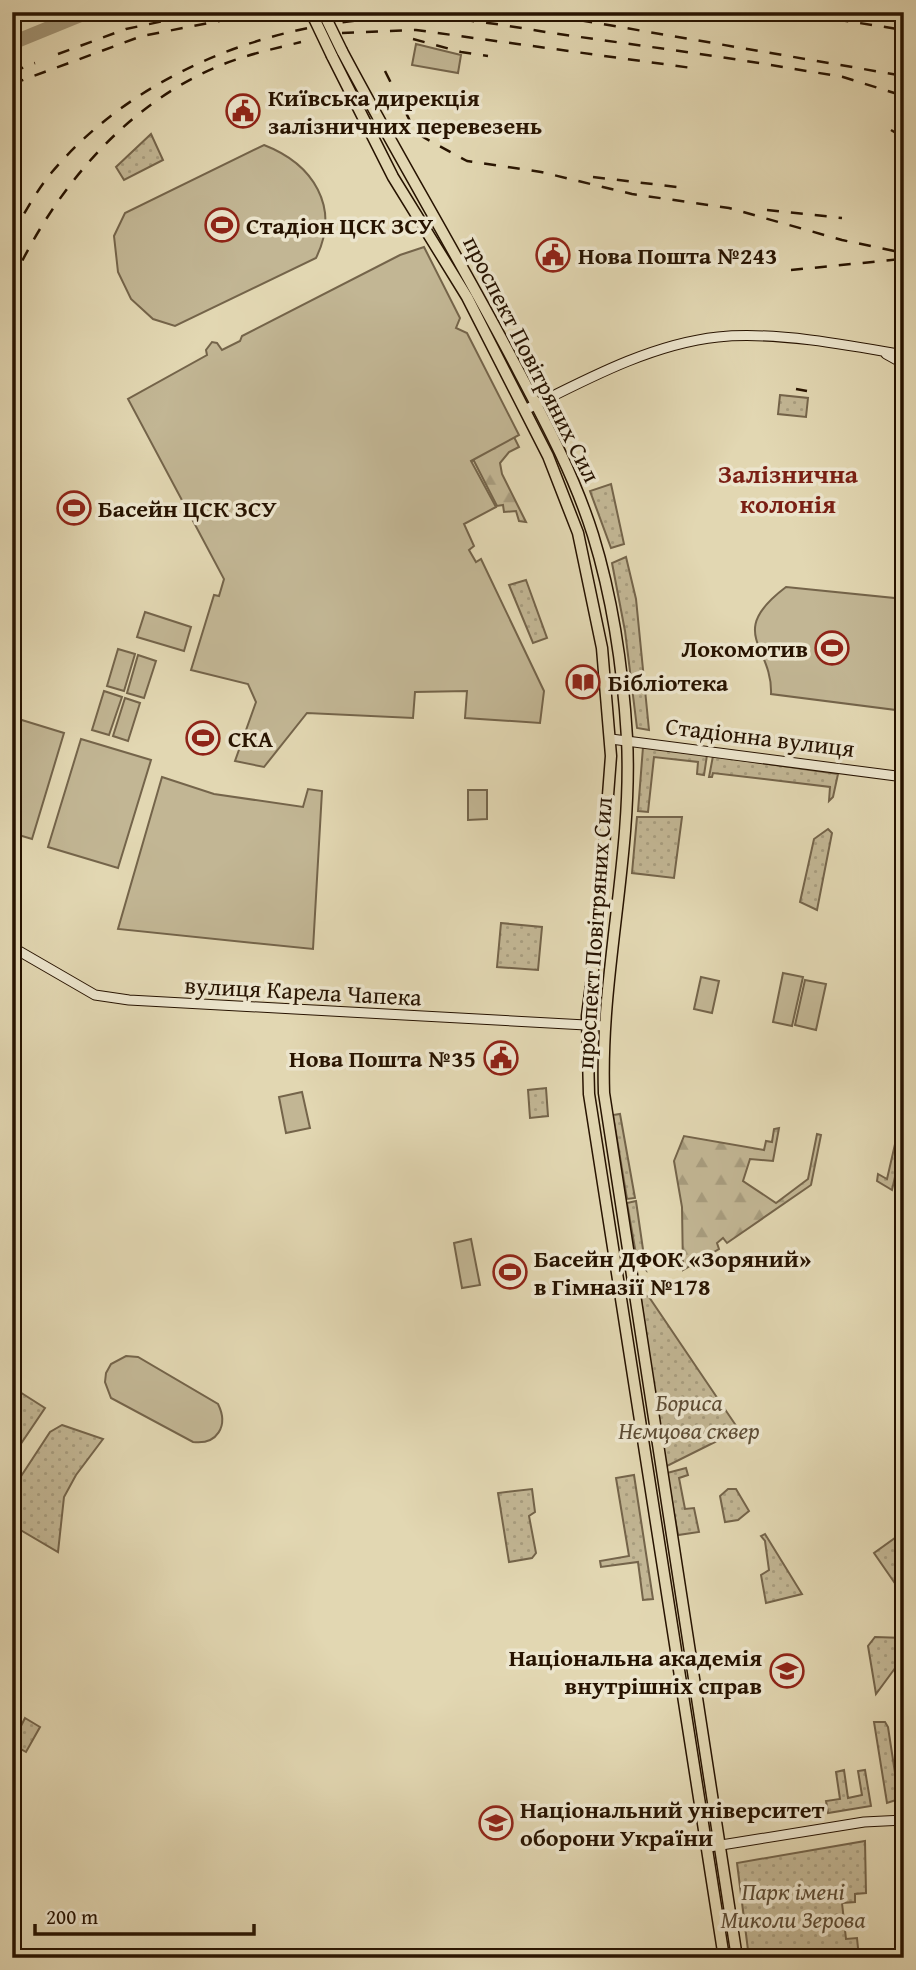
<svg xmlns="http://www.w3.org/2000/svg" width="916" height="1970" viewBox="0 0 916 1970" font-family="'Gentium Book Plus',serif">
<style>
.grass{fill:url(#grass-dots);stroke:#74644a;stroke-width:2}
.forest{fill:url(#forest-firs);stroke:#74644a;stroke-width:2}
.pitch{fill:#c2b694;stroke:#74644a;stroke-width:2}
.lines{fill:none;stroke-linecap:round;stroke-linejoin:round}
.river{stroke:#a29475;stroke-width:14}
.secondary-casing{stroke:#271300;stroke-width:11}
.primary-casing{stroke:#271300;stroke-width:13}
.secondary{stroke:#ece5cd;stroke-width:9}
.primary{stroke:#e2d7b2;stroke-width:10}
.rail{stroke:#271300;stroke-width:2.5;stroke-dasharray:12 12;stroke-linecap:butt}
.primary-bridge-casing{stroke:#271300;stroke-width:13;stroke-linecap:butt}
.primary-bridge{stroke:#e2d7b2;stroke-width:10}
.labels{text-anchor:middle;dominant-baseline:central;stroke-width:7;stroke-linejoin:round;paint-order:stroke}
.poi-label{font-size:24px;font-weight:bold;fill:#271300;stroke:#ece5cd;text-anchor:start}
.street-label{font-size:24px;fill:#271300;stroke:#ece5cd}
.park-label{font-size:24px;font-style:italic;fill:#5d4c34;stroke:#ece5cd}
.neighbourhood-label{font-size:26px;font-weight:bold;fill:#7a1f14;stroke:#ece5cd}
</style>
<defs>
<pattern id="grass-dots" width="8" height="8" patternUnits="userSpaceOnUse" patternTransform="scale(1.75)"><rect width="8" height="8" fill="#c2b694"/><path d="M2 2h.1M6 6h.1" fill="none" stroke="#a79c7e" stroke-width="1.8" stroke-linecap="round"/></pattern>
<pattern id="forest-firs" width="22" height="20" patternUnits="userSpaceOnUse" patternTransform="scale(1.75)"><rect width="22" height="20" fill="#c2b694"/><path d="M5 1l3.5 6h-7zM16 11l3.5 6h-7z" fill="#a79c7e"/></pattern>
</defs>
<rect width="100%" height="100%" fill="#e2d7b2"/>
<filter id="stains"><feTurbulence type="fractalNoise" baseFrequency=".00286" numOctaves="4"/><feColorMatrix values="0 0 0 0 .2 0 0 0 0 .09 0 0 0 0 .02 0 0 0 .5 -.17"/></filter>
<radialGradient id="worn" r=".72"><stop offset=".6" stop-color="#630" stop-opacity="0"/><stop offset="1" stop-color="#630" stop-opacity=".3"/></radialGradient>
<g class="grass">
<polygon points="151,134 163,160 124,180 116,167"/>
<polygon points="780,395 808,398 806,417 778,414"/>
<polygon points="611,484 624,544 611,548 590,491"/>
<polygon points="626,557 636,599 649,730 637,728 625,631 612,563"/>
<polygon points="526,580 547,638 533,643 509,585"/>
<polygon points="643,747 707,755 704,775 697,774 698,762 654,757 648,812 638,811"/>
<polygon points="713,756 838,774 833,797 829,801 830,787 713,773 712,777 709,777"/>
<polygon points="637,817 682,817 674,878 632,873"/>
<polygon points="828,829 832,833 817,910 800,902 814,839"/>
<polygon points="501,923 542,927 538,970 497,967"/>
<polygon points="546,1088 548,1116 530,1118 528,1090"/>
<polygon points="904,1105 904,1137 892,1190 877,1181 878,1174 887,1179"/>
<polygon points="620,1114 635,1198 627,1199 613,1115"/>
<polygon points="636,1201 646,1270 637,1260 627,1203"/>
<polygon points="640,1292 649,1297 739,1430 665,1467"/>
<polygon points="12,1387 45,1408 12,1457"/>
<polygon points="62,1425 103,1439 76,1475 64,1497 58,1552 12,1525 12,1490 50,1432"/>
<polygon points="686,1468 688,1475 679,1478 685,1509 694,1508 699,1532 678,1535 667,1473"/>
<polygon points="634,1475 653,1599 643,1600 638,1562 601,1567 600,1561 629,1556 616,1478"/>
<polygon points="532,1489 535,1512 529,1516 536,1553 532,1558 509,1562 498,1493"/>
<polygon points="736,1489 749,1511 738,1520 725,1522 720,1496 728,1489"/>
<polygon points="765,1534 802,1594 766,1603 761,1575 769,1570 765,1541 761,1536"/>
<polygon points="895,1538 904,1551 903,1595 874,1553"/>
<polygon points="875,1637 904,1638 904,1656 876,1694 868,1646"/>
<polygon points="25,1718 40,1727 26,1752 12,1744"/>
<polygon points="874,1722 885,1722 888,1727 899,1799 887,1803"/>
<polygon points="844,1770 848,1798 862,1795 858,1771 865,1770 871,1806 828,1813 826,1801 840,1799 836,1772"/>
<polygon points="865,1841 866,1893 855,1894 855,1902 842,1903 846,1939 857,1938 859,1958 749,1958 737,1863"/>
</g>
<g class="forest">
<polygon points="511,431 519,447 509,452 500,463 502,474 526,522 519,521 516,511 504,512 503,505 497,506 474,461 467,460"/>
<polygon points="779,1128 773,1161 750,1159 743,1181 776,1203 808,1179 817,1134 821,1135 811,1185 727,1243 723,1238 717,1243 719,1249 683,1270 682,1207 674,1161 684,1136 764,1150 766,1141 772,1142 774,1129"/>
</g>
<g class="pitch">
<polygon points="416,44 461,55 458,73 412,65"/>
<path d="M264 145C313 164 341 207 316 258L175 326 153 319 131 299 118 272 114 236 125 213Z"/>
<polygon points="424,247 460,318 456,328 467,333 519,435 471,461 496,507 464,524 474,546 469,550 476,562 481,559 544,691 540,723 465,718 467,691 415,692 413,718 307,713 264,767 235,761 256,702 248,684 191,670 214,595 219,596 224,579 128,399 207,355 206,350 212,342 217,343 222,350 240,341 242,336 400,255"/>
<path d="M786 587 904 599V711L771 694C773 646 725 633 786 587Z"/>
<polygon points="145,612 191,627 184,651 137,637"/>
<polygon points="118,649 135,654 124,691 107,686"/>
<polygon points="138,655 156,661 144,698 127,693"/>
<polygon points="104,691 122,697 109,735 92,730"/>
<polygon points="125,698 140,703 128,741 113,736"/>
<polygon points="12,717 64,733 32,839 12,833"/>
<polygon points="81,739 151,760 118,868 48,847"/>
<polygon points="162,777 214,794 303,807 308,789 322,791 313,949 118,929"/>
<polygon points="468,790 487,790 487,819 468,820"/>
<polygon points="783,973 803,977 792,1026 773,1022"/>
<polygon points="701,977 719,981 712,1013 694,1009"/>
<polygon points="805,980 826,984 816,1030 795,1025"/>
<polygon points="302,1092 310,1128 286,1133 279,1097"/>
<polygon points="471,1239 480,1285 462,1288 454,1243"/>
<path d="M126 1356 138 1357 218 1404C229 1426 217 1445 193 1442L111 1398 105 1382 106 1373 111 1364Z"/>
</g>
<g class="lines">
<polyline class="river" points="12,43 88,12"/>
<defs>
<g id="secondary">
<polyline points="886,354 904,364"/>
<path d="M525 410C585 380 651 344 718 337 773 331 849 345 904 355"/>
<polyline points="611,739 904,777"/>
<polyline points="12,947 95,995 129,1000 604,1026"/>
<polyline points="709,1847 864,1822 904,1820"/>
</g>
<g id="primary">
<polyline points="12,14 16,12"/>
<path d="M342 51C396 153 455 251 509 353 540 412 573 471 593 535 613 600 623 669 627 738 633 856 600 974 604 1093L737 1958"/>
<polyline points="332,56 393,177 467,297 548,456 578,533 602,648 611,756 597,939 587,1016 589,1094 724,1958"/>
</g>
</defs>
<use href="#secondary" class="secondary-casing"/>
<use href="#primary" class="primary-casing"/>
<use href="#secondary" class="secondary"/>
<use href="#primary" class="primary"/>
<g class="rail">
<polyline points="533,12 904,76"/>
<polyline points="789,12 904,30"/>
<polyline points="342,33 416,30 692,68"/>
<polyline points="413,39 461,52 488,56"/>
<polyline points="58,54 126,29 206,12"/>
<polyline points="385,71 411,123 423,137 467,161 541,172 632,194 729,208 842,240 904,253"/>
<polyline points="12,72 35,63"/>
<polyline points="12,84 142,36 265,12"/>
<polyline points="891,130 904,138"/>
<polyline points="593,177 677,187"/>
<polyline points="767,210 842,218"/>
<path d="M12 234C25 213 36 191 52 172 144 63 298 11 438 18 479 20 519 28 559 34 636 45 713 55 789 68L843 77 904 96"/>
<polyline points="791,270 902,259"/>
<path d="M12 282C53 192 124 105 219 66 245 55 273 49 301 42"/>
<polyline points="796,389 807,391"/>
</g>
<defs>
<g id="primary-bridge">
<polyline points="311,12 332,56"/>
<polyline points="323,12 342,51"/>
</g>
</defs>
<use href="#primary-bridge" class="primary-bridge-casing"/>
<use href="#primary-bridge" class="primary-bridge"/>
</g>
<defs>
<symbol id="civic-ring" viewBox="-11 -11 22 22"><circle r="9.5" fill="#ece5cd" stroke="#8f2418" stroke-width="1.5"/><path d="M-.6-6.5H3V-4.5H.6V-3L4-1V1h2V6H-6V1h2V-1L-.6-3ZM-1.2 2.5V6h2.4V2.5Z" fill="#8f2418"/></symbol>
<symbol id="stadium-ring" viewBox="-11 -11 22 22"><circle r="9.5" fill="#ece5cd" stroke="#8f2418" stroke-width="1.5"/><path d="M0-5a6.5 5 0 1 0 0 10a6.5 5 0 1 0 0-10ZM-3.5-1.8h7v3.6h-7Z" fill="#8f2418"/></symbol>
<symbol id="library-ring" viewBox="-11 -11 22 22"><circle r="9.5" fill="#ece5cd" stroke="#8f2418" stroke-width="1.5"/><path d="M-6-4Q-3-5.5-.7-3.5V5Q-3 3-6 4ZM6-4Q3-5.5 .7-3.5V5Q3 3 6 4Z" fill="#8f2418"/></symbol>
<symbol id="university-ring" viewBox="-11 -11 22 22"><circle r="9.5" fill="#ece5cd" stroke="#8f2418" stroke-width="1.5"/><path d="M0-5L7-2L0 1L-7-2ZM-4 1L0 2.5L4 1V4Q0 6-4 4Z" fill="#8f2418"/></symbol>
</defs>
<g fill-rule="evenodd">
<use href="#civic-ring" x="224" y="92" width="38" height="38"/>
<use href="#stadium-ring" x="203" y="206" width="38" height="38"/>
<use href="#civic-ring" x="534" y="236" width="38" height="38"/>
<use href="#stadium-ring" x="55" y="489" width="38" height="38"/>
<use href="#stadium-ring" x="813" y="629" width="38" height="38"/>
<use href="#library-ring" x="564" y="663" width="38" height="38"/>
<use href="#stadium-ring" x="184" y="719" width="38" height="38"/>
<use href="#civic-ring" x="482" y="1039" width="38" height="38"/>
<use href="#stadium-ring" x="491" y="1253" width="38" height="38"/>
<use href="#university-ring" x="768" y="1652" width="38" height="38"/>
<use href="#university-ring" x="477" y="1804" width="38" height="38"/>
</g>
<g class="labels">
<g class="poi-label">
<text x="268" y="97">Київська дирекція<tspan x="268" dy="28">залізничних перевезень</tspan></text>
<text x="246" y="225">Стадіон ЦСК ЗСУ</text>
<text x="578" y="255">Нова Пошта №243</text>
<text x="98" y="508">Басейн ЦСК ЗСУ</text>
<text x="808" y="648" text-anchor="end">Локомотив</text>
<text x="608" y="682">Бібліотека</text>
<text x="228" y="738">СКА</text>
<text x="476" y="1058" text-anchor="end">Нова Пошта №35</text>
<text x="534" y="1258">Басейн ДФОК «Зоряний»<tspan x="534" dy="28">в Гімназії №178</tspan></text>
<text x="762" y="1657" text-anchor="end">Національна академія<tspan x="762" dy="28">внутрішніх справ</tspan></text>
<text x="520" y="1809">Національний університет<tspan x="520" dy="28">оборони України</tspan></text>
</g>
<g class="street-label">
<text transform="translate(532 359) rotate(63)">проспект Повітряних Сил</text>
<text transform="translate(760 737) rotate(7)">Стадіонна вулиця</text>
<text transform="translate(594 933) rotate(-86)">проспект Повітряних Сил</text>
<text transform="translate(303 991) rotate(3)">вулиця Карела Чапека</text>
</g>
<g class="park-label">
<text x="689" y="1402">Бориса<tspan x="689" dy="28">Нємцова сквер</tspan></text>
<text x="793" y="1891">Парк імені<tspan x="793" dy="28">Миколи Зерова</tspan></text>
</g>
<g class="neighbourhood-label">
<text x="788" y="473">Залізнична<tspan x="788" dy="30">колонія</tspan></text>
</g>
</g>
<rect width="916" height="1970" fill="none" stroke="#e2d7b2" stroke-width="42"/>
<rect x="14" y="14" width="888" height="1942" fill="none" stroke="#271300" stroke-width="3.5"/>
<rect x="21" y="21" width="874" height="1928" fill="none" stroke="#271300" stroke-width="2"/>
<path d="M35 1924v10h219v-10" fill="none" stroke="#271300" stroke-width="3.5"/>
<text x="46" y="1924" font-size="21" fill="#271300" stroke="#ece5cd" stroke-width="5" paint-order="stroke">200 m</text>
<rect width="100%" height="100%" filter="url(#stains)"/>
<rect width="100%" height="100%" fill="url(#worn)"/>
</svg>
